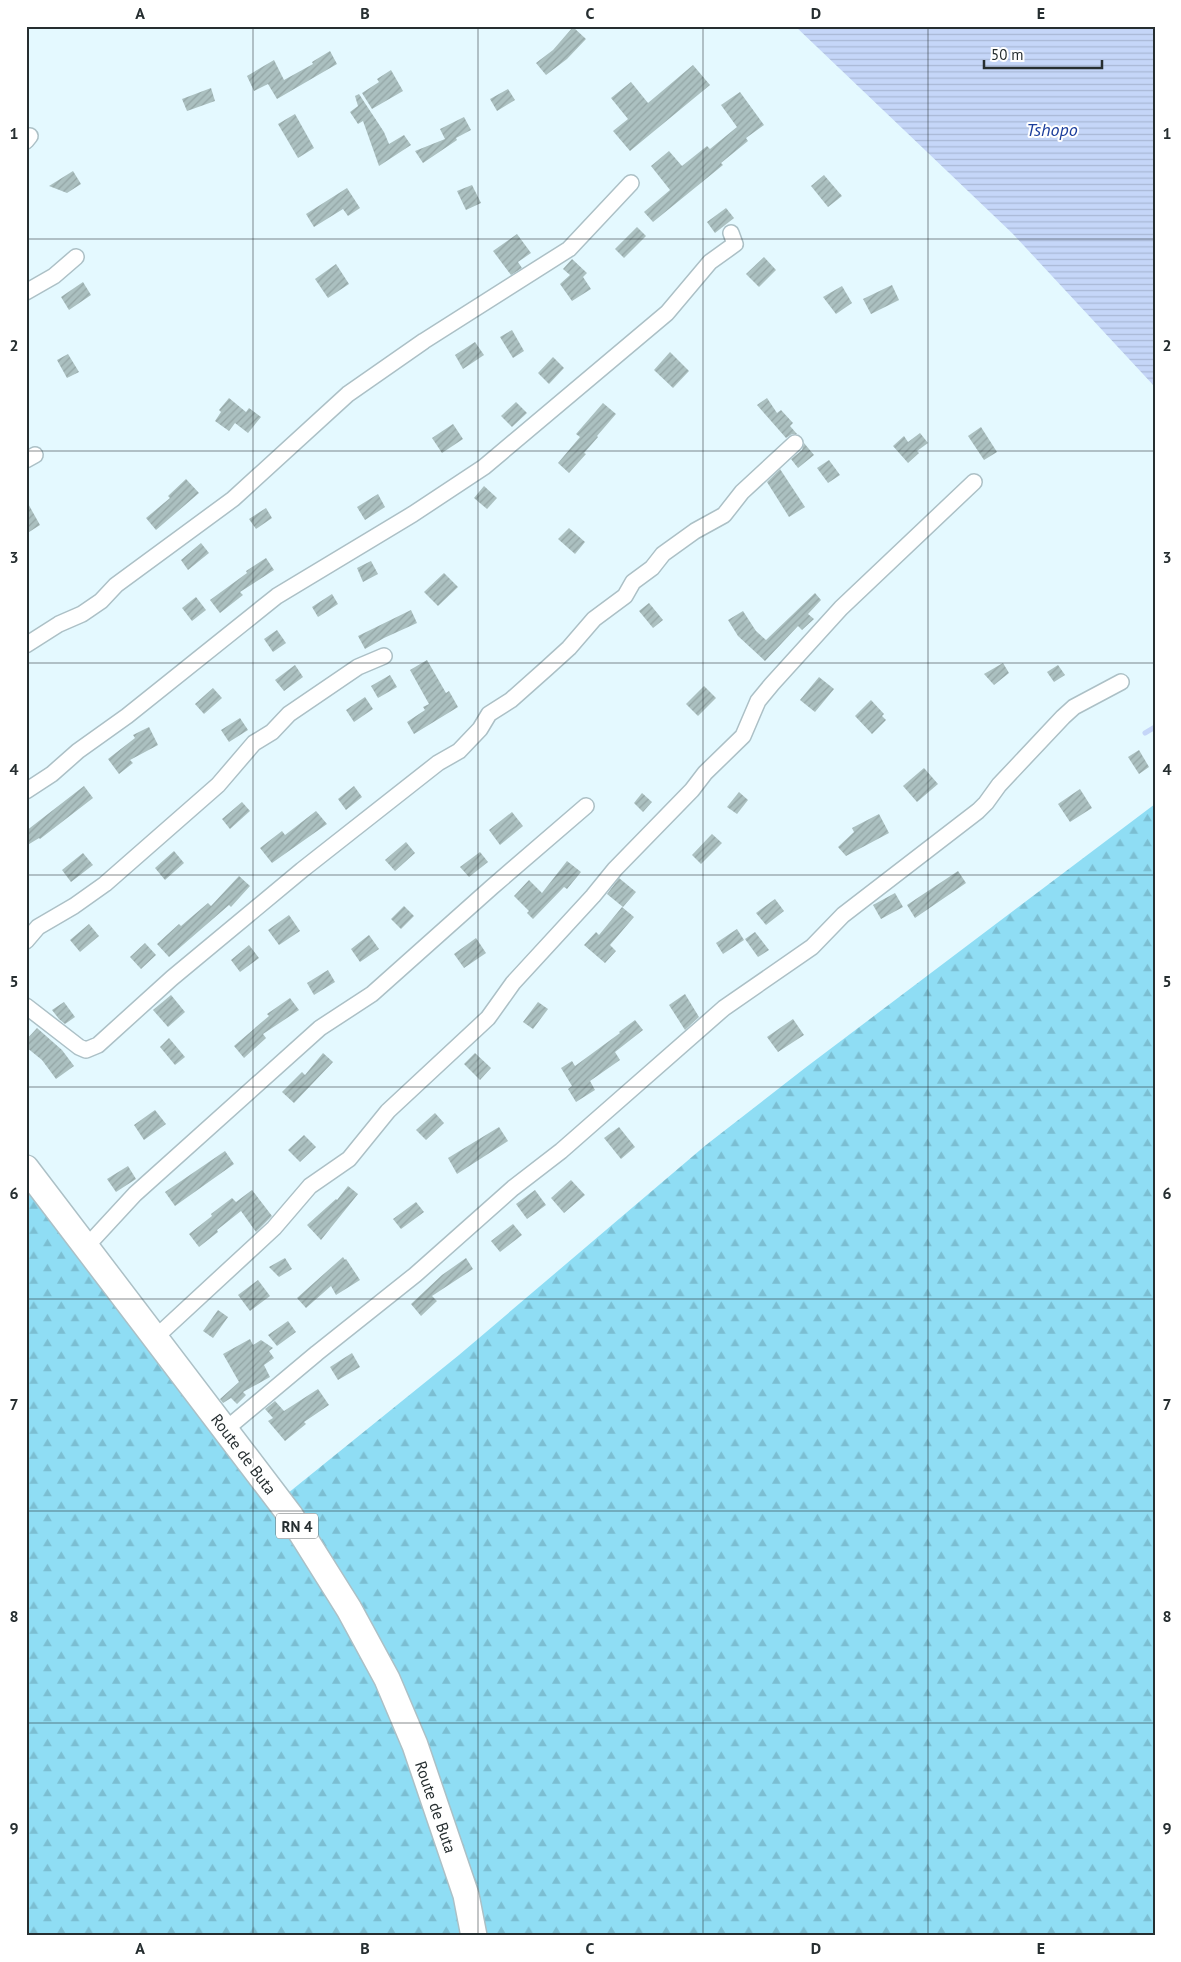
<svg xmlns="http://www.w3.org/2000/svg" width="1181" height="1962" viewBox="0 0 1181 1962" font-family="'PT Sans',sans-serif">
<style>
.forest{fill:url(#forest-firs)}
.water{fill:url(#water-rules)}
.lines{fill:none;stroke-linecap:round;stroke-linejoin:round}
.stream{stroke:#c5d6f8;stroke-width:5}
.building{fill:url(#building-hatch)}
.minor-casing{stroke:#acc0c6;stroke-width:18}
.trunk-casing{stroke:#acc0c6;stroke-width:28}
.minor{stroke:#fff;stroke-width:15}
.trunk{stroke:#fff;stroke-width:25}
.grid{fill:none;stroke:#262e30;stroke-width:1;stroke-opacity:0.55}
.labels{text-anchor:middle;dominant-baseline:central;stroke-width:4;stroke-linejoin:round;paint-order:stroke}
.shield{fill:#fff;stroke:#676d6e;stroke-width:1}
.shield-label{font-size:15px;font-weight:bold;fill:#262e30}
.street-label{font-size:16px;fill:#262e30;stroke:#fff}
.water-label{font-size:18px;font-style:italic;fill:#1c3e9c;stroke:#fff}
.neatline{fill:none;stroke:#262e30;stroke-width:2}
.grid-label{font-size:16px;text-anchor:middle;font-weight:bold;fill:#262e30}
</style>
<defs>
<pattern id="forest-firs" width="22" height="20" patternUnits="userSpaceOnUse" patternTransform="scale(1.25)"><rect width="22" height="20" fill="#8fddf4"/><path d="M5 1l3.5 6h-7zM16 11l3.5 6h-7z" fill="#7bbed2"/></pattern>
<pattern id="water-rules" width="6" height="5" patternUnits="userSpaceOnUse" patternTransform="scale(1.25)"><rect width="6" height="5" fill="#c5d6f8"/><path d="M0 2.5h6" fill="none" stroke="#a9b8d5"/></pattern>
<pattern id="building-hatch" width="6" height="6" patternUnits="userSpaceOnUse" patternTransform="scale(1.25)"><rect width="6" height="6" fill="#abc0c0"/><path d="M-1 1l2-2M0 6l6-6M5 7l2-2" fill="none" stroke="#93a5a5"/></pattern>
</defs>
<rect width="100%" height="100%" fill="#e4f9ff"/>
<polygon class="forest" points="1155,804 1155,1936 26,1936 26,1181 272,1506 459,1355 706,1145 805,1068"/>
<polygon class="water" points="795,26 1155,26 1155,387 1013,234"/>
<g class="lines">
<polyline class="stream" points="1145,733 1155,727"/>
</g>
<g class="building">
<polygon points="573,27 586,39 567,59 546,75 536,63 553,50"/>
<polygon points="330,51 337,64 277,99 268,84 254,91 247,76 274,60 284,80 313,64 312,62"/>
<polygon points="693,65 710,85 630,151 613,131 628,119 611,98 631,82 648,103"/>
<polygon points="391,70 403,91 372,109 362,93 379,82 377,79"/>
<polygon points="211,88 215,101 187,111 182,99"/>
<polygon points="508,89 515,100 497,111 490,99"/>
<polygon points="740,92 764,125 746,138 748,141 721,163 723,165 653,222 644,212 670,190 651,166 669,151 682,166 707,146 710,149 737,127 721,105"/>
<polygon points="359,94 384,132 389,144 404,135 411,145 379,166 363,121 358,124 350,112 358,106 355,96"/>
<polygon points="295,114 314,148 298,158 278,124"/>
<polygon points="464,117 471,130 456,138 457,140 423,163 415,151 445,139 440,129"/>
<polygon points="73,171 81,184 67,193 49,186"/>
<polygon points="824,175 842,196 828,207 811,186"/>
<polygon points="472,185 481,203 466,210 457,191"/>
<polygon points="347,188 360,208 348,216 343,209 314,227 306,214"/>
<polygon points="726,208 734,218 715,233 707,222"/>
<polygon points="637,227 646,236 624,258 615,249"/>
<polygon points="517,234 531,253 518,262 522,268 511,275 493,251"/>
<polygon points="764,257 776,270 759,287 746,274"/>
<polygon points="572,259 587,273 583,277 591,289 572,301 560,284 570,275 563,269"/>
<polygon points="336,264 349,284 328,298 315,279"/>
<polygon points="83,282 91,295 69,310 61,297"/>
<polygon points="892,285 899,300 871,314 863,299"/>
<polygon points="842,286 852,303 836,314 823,297"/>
<polygon points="512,330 524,351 513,358 500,337"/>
<polygon points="475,342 484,355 463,369 455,355"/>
<polygon points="670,352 689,371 673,388 654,370"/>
<polygon points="68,354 79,372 67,378 57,360"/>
<polygon points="553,357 564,368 549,384 538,373"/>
<polygon points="229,398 246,412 249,408 261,417 248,433 235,423 229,431 215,421 221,412 219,410"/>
<polygon points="767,398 777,413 781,410 793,423 790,426 797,434 792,434 786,438 757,405"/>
<polygon points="516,402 527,413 512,427 501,416"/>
<polygon points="603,403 616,414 597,436 598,437 584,453 586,454 569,473 558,463 580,437 576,434"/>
<polygon points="453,424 463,439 442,453 432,438"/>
<polygon points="981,427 997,452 984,460 968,436"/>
<polygon points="920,433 928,443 917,451 919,453 908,463 893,446 904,436 908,442"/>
<polygon points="804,443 814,455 798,468 791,459 802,450"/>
<polygon points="829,460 840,475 828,483 817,468"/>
<polygon points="780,469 805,507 789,517 767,482"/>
<polygon points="186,479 199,493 156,530 146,518 170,498 168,496"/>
<polygon points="484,486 497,498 487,509 474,498"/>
<polygon points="378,494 385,507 365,520 357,507"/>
<polygon points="26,500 40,525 26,534"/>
<polygon points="266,508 272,518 256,529 249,519"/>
<polygon points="569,528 585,542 575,554 558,539"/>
<polygon points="201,543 209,553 188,570 181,560"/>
<polygon points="266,558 274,570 240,592 243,595 220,613 210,600 247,573 246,571"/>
<polygon points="371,561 378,574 363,582 357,568"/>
<polygon points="444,573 458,587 438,606 424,592"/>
<polygon points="815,593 821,600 808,614 814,619 802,630 798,626 765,661 738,636 728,620 743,611 756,631 766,640"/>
<polygon points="332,594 338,604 318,617 312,607"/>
<polygon points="196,597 206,610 192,621 182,608"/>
<polygon points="649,603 663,620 653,628 639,611"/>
<polygon points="411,610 417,623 384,638 365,649 358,636"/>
<polygon points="277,630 286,643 273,652 264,639"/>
<polygon points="427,660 446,693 449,691 458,707 414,734 407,722 425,710 423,707 429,704 410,670"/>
<polygon points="1003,663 1009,673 994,685 984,674"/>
<polygon points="295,665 303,677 284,691 275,680"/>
<polygon points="1058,665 1065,675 1054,682 1047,672"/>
<polygon points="390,675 397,687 378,698 371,686"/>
<polygon points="819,677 834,689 815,712 800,700"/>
<polygon points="704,686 716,698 698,716 686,704"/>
<polygon points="213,688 222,698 204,714 195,704"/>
<polygon points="365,697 373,709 354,722 346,710"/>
<polygon points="871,700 884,714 882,716 886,720 872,734 855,716"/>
<polygon points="240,718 248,730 229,742 221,730"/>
<polygon points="149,727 158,745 130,760 133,763 119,774 108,759 135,738 133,735"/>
<polygon points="1139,750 1149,767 1139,774 1128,757"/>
<polygon points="924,768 938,784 917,802 903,786"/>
<polygon points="84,786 93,798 40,839 39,838 26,846 26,831"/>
<polygon points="354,786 362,797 346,810 338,799"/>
<polygon points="1080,789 1092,808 1070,822 1058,804"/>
<polygon points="739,792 748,800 737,814 727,807"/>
<polygon points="642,793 652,802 643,812 634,803"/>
<polygon points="242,802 250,811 230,829 222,819"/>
<polygon points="316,811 327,824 272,863 260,848 282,831 285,835"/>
<polygon points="512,812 523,826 500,845 489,830"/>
<polygon points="879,814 889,833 846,856 838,847 854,832 852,828"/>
<polygon points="712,834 722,843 701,864 692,855"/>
<polygon points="406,842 415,853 395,871 385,860"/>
<polygon points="174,851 184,863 165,880 155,868"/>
<polygon points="480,852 488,862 469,877 460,867"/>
<polygon points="83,853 93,865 71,882 62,870"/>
<polygon points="567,861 581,872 567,889 564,887 533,919 527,913 529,911 514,896 529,880 542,893"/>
<polygon points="958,871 966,883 915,918 907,905"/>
<polygon points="239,876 250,886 231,907 229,905 169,957 157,944 179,924 181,926 208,903 211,906"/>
<polygon points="619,878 636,892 623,907 607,894"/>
<polygon points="895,893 903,907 881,919 873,905"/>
<polygon points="775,899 784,911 766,925 756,913"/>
<polygon points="404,906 414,916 401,929 391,919"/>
<polygon points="622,907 634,917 610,945 616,951 605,963 584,945 596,932 599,935"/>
<polygon points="289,915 300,931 279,945 268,930"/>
<polygon points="89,924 99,936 80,952 70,940"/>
<polygon points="737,929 744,940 723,954 716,943"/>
<polygon points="755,932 769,950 758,957 745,939"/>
<polygon points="369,935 379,949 360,962 351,949"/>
<polygon points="476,938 486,953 464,968 454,954"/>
<polygon points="145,943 156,955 141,969 130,957"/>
<polygon points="249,945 259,958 240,972 231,960"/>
<polygon points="328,970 335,982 314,995 307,983"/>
<polygon points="685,994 699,1017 685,1030 669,1005"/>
<polygon points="171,995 185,1012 168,1027 153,1010"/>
<polygon points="290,998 299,1010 263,1034 266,1038 244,1058 234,1046 269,1016 267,1014"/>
<polygon points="64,1002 75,1017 65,1024 59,1019 52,1010"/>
<polygon points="538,1002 548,1009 533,1029 523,1022"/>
<polygon points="793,1019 804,1035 778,1052 767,1037"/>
<polygon points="635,1020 643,1030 615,1052 620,1060 590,1081 595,1090 576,1102 568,1089 572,1086 561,1068 572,1061 575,1066 620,1033 619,1032"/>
<polygon points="37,1028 62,1050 74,1066 56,1079 42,1060 26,1047 26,1040"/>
<polygon points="169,1038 185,1057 175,1065 160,1047"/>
<polygon points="323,1053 333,1062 294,1103 282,1092 302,1072 305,1075"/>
<polygon points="475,1053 491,1068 480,1080 464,1064"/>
<polygon points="155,1110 166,1124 144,1140 134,1125"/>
<polygon points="435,1113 444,1123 426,1140 416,1130"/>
<polygon points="499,1127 508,1141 457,1174 448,1158"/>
<polygon points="619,1127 635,1147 621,1159 604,1138"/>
<polygon points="304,1135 316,1147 300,1162 288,1150"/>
<polygon points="225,1151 234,1164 175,1206 165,1192"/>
<polygon points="128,1166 136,1179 116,1192 107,1179"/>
<polygon points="571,1180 585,1195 564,1213 551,1198"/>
<polygon points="348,1186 358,1194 321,1240 307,1225 336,1199 337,1200"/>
<polygon points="252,1190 272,1216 256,1232 241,1211 217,1230 218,1232 199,1247 189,1234 212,1216 211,1214 232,1198 236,1202"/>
<polygon points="535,1190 546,1205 527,1219 516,1204"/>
<polygon points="416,1202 424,1212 401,1229 393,1219"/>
<polygon points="513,1224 522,1235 500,1252 491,1241"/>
<polygon points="343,1257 345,1260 346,1259 360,1280 336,1295 331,1286 306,1308 297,1298"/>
<polygon points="285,1258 292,1269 279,1277 269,1267"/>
<polygon points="466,1258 473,1269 432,1296 437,1301 421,1316 411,1304 442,1275"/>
<polygon points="258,1280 270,1296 250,1311 238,1295"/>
<polygon points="218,1310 228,1317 213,1338 203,1331"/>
<polygon points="288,1321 296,1332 277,1346 268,1335"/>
<polygon points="250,1339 253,1345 261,1340 273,1348 269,1351 274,1358 264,1365 270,1377 243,1392 246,1395 237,1404 231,1398 223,1403 220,1399 239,1382 223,1354"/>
<polygon points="352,1353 360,1367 338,1380 330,1367"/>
<polygon points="318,1389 329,1405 304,1422 306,1424 285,1441 268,1421 273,1418 265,1409 275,1401 284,1411"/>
</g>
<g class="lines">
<defs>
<g id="minor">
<polyline points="26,141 30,136"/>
<polyline points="26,292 54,276 76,257"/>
<polyline points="26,460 35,455"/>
<polyline points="26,645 59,624 82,614 101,601 116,585 233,499 348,394 424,341 569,249 631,183"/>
<polyline points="26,791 52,774 78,751 127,716 277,596 413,514 484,467 667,313 710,262 735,244 731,233"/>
<polyline points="26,941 38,927 74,906 105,884 218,785 254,743 272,732 289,714 358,667 384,656"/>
<polyline points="26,1006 79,1047 86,1050 98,1045 172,978 302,870 438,763 459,751 480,729 489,714 511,700 547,668 569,648 594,619 625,596 633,582 652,568 663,554 695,531 724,515 742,492 795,443"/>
<polyline points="86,1247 135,1194 320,1028 372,994 492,887 586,806"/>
<polyline points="155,1338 274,1228 310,1186 349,1159 388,1111 488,1018 513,983 593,896 615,869 692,790 705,773 743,736 758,701 772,684 841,608 974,482"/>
<polyline points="225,1430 317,1353 415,1275 513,1188 561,1151 724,1008 812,947 843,915 978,811 986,803 999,785 1063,717 1074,707 1121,682"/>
</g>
<polyline id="trunk" points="26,1168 290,1515 349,1609 387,1679 415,1745 466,1895 474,1936"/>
</defs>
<use href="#minor" class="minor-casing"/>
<use href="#trunk" class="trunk-casing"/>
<use href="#minor" class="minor"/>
<use href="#trunk" class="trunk"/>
</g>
<path class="grid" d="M253 26V1936M478 26V1936M703 26V1936M928 26V1936M26 239H1155M26 451H1155M26 663H1155M26 875H1155M26 1087H1155M26 1299H1155M26 1511H1155M26 1723H1155"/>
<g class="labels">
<rect class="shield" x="276" y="1513.5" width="42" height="25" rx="4"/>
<g class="shield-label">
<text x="297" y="1526">RN 4</text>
</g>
<g class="street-label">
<text transform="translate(244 1454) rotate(53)">Route de Buta</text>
<text transform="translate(436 1807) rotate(71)">Route de Buta</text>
</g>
<g class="water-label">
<text x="1052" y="129">Tshopo</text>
</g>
</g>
<rect width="1181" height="1962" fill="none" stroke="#ffffff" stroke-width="55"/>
<path d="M984 60v8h118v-8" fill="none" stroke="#262e30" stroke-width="2.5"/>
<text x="991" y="60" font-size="15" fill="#262e30" stroke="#ffffff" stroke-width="4" paint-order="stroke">50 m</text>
<rect x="28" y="28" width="1126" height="1906" class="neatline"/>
<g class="grid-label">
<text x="140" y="19">A</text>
<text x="365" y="19">B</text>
<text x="590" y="19">C</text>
<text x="816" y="19">D</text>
<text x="1041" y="19">E</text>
<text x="14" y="139">1</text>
<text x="1167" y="139">1</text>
<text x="14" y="351">2</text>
<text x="1167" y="351">2</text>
<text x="14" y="563">3</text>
<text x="1167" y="563">3</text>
<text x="14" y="775">4</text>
<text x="1167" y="775">4</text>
<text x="14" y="987">5</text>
<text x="1167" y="987">5</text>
<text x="14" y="1199">6</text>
<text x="1167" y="1199">6</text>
<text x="14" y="1410">7</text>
<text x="1167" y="1410">7</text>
<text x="14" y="1622">8</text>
<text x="1167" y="1622">8</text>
<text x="14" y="1834">9</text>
<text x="1167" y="1834">9</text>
<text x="140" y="1954">A</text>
<text x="365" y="1954">B</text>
<text x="590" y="1954">C</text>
<text x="816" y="1954">D</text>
<text x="1041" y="1954">E</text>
</g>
</svg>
